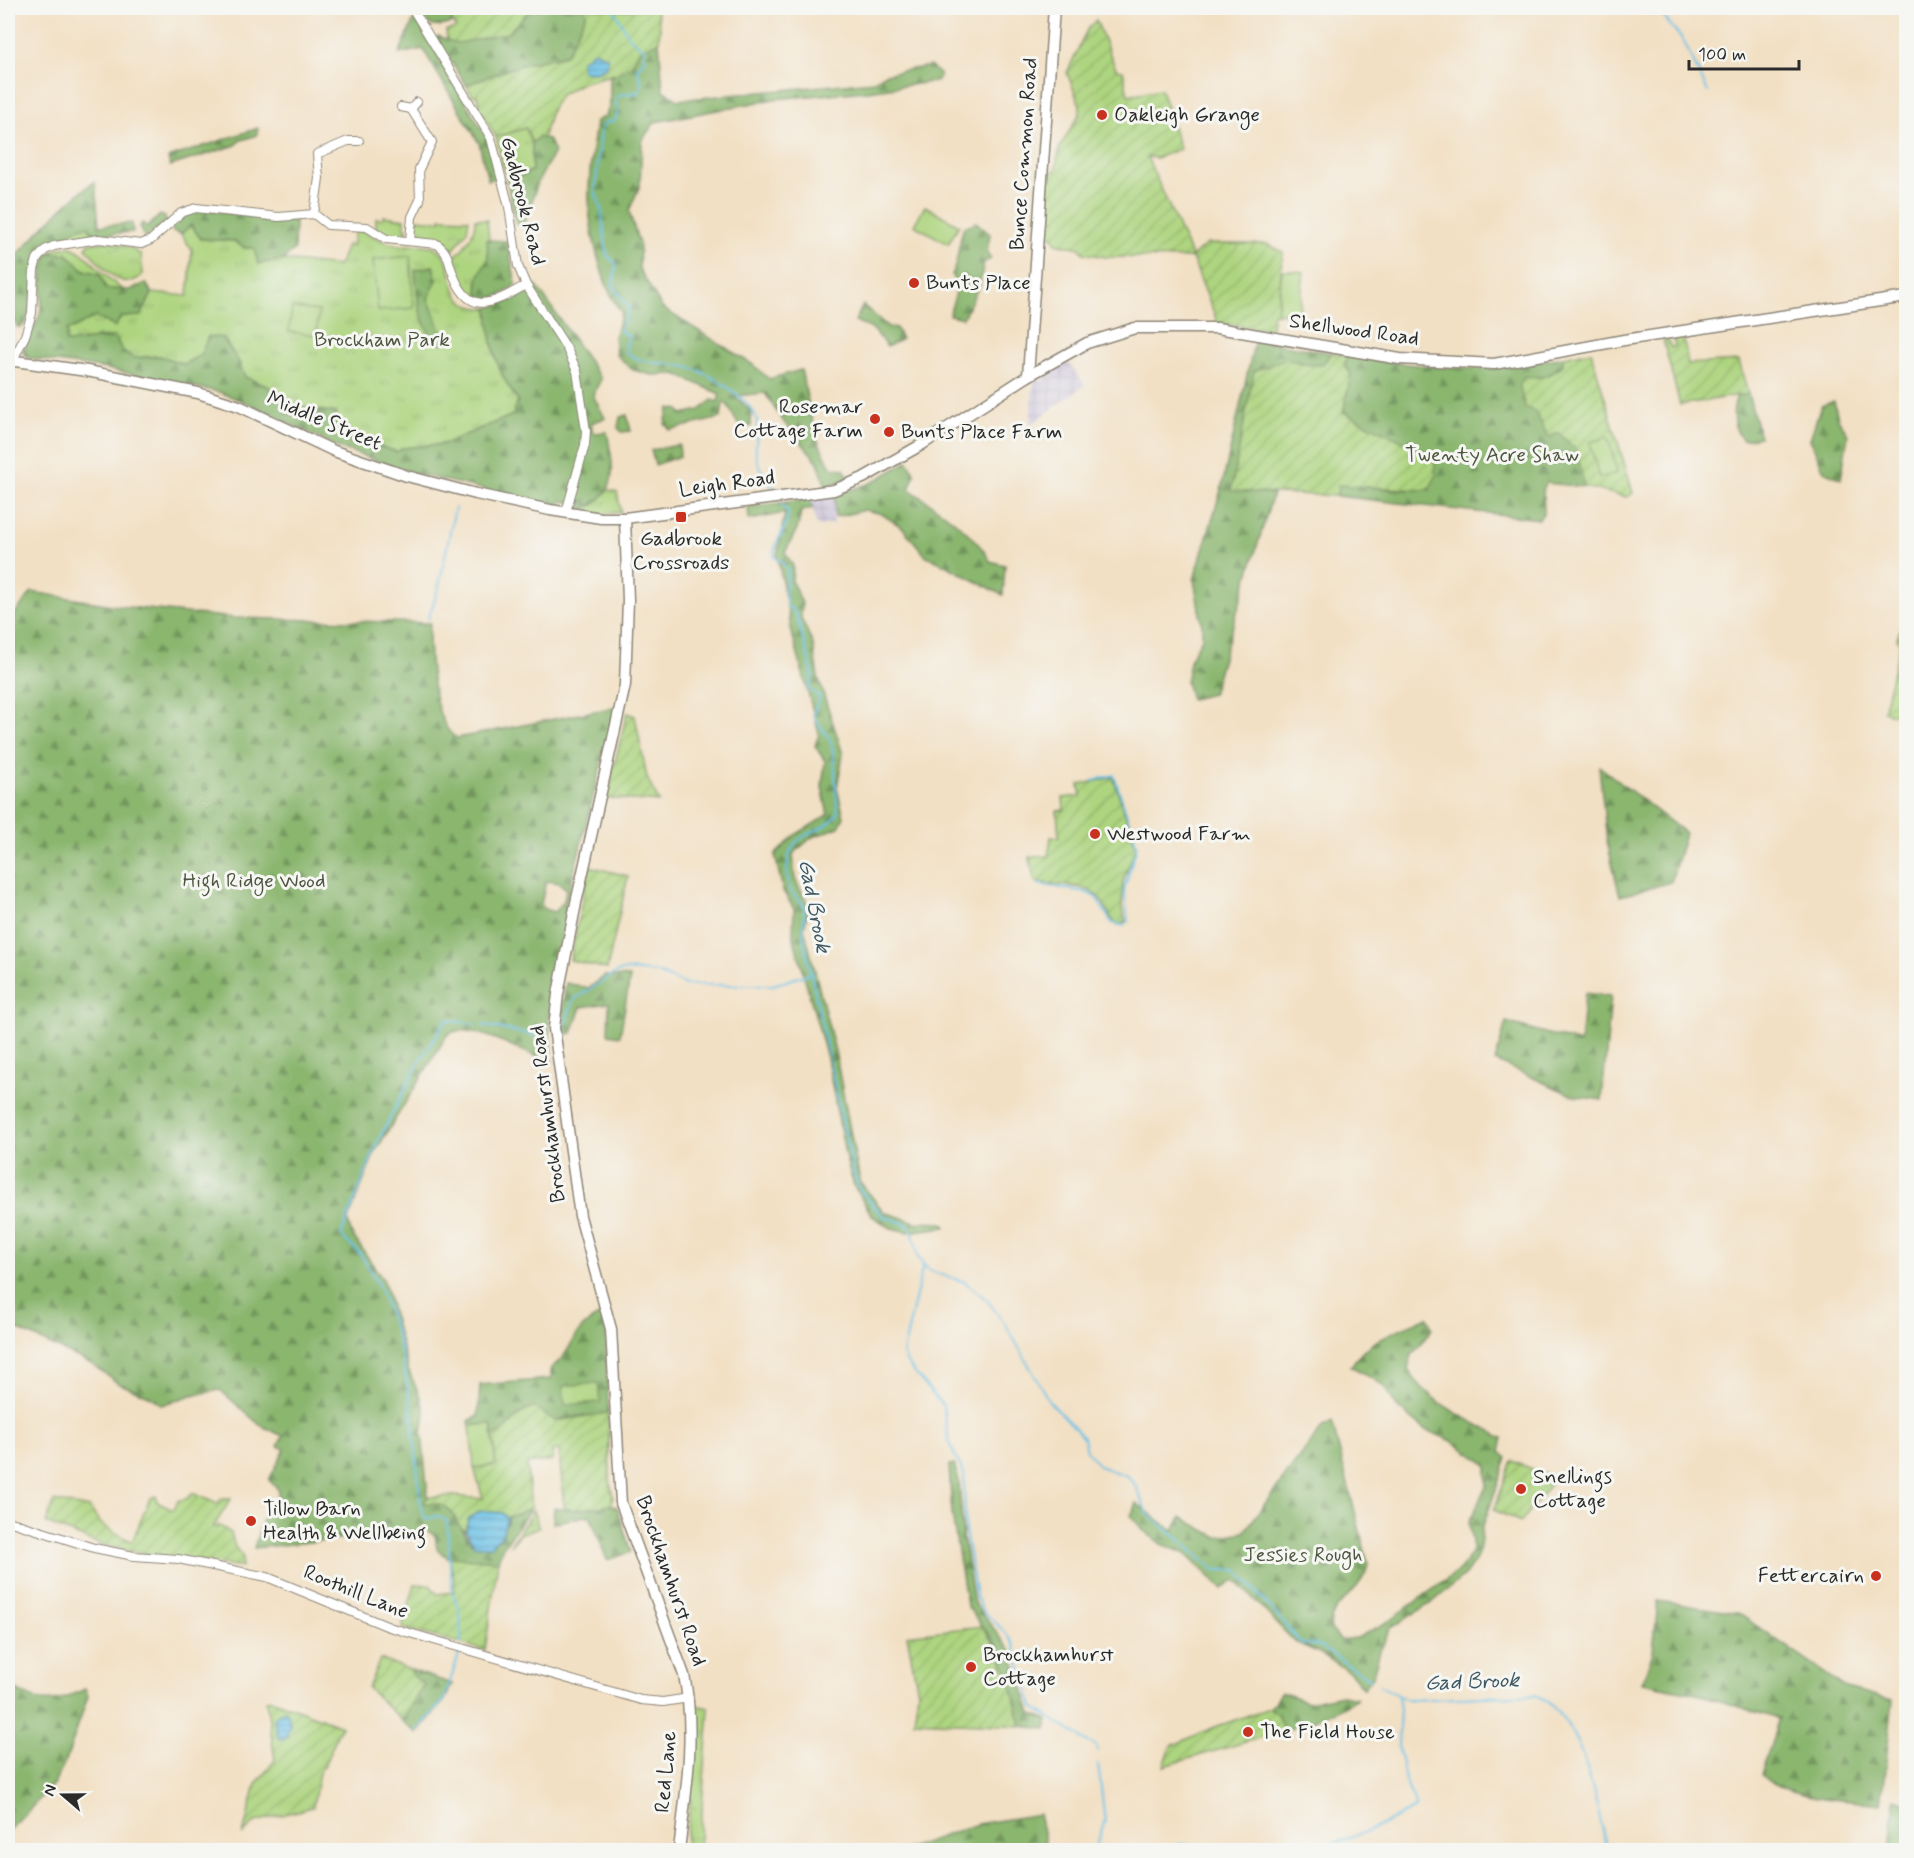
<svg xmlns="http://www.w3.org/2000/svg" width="1914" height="1858" viewBox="0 0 1914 1858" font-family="Mynerve,sans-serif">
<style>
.industrial{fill:url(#industrial-grid)}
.grass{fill:url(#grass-tufts);stroke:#6c8055;stroke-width:1.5}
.forest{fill:url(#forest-firs);stroke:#5a704c;stroke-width:1.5;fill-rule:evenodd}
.garden{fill:url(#garden-furrows);stroke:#6c8055;stroke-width:1.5}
.pitch{fill:#add47f;stroke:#6c8055;stroke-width:1.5}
.water{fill:url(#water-rules);stroke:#4a7689;stroke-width:1.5}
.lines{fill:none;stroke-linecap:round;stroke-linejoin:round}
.stream{stroke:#6ac1e7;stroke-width:2}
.street-casing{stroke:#8e8678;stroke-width:10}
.secondary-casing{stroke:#8e8678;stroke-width:13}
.street{stroke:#fff;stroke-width:8}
.secondary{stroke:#fff;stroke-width:10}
.poi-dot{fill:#c8321e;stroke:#f6f6f2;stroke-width:2}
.labels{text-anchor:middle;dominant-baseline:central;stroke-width:6;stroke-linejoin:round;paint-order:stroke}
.poi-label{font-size:21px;fill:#2b2b2b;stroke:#f6f6f2;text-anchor:start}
.street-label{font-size:21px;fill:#2b2b2b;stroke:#f6f6f2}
.park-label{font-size:21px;fill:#4c5540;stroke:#f6f6f2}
.water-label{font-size:22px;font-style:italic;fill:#3e5863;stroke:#f6f6f2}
</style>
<defs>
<pattern id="industrial-grid" width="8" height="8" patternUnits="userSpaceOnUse" patternTransform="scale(1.5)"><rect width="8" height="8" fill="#c9bfd7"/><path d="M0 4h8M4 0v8" fill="none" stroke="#ada4b9"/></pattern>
<pattern id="grass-tufts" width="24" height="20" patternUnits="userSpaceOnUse" patternTransform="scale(1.5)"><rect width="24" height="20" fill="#add47f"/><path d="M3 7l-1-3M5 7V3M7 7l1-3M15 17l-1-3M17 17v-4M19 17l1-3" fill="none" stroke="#95b66e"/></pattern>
<pattern id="forest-firs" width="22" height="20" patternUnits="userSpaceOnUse" patternTransform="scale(1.5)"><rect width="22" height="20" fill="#8ab66e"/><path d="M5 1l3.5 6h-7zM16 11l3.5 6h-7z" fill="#71945b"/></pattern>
<pattern id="garden-furrows" width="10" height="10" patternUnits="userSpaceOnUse" patternTransform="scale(1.5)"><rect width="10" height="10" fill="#add47f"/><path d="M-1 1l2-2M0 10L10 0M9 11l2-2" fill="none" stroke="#95b66e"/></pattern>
<pattern id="water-rules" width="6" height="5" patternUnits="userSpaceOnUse" patternTransform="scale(1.5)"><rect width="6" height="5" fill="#6ac1e7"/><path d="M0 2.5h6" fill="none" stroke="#579dbb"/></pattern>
</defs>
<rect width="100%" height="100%" fill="#f6f6f2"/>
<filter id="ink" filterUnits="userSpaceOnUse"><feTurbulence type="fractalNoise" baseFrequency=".0167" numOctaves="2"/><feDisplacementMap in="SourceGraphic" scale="12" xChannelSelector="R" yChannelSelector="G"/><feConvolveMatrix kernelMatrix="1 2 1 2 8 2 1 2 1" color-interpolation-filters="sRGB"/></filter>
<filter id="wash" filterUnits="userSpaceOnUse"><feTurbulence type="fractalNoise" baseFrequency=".008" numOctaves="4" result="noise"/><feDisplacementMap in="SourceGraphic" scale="24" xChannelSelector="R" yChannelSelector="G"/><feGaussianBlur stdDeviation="1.35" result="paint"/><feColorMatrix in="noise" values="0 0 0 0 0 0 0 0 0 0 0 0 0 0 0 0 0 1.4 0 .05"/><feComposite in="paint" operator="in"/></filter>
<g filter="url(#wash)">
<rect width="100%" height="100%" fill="#f2e0c4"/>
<g class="industrial">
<polygon points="1066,359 1085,385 1030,425 1034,377 1042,381 1045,379 1044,373"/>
<polygon points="835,495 833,524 817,526 810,499"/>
</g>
<g class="grass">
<polygon points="526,128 532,143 532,171 507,181 496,137"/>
<polygon points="383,216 405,219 405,229 408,229 405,237 391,238 376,228 376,218 383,219"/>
<polygon points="441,218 469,219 467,231 451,253 439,241 421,239 414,233 417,219 440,221"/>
<path d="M475 219 487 220C488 232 491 247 488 259 484 278 472 272 480 299 461 296 457 275 451 260 463 250 476 234 475 219Z"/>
<path d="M191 225 201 239 234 241 245 248 254 247 258 263 283 260 339 266 347 245 352 246 355 230C371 232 382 244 398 245 410 246 429 242 439 250 460 268 441 310 488 308 490 342 496 373 518 400L513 415 444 444 403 448 397 452 336 433 309 408 296 406 269 387 244 377 239 362 201 355 184 364 160 356 133 358 98 336 84 343 66 342 67 330C77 329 82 321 92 318 107 315 126 317 141 316L152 293 188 296 192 250 181 234Z"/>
<polygon points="88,226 94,235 62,240 75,227"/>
<path d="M111 242 131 248 141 255 143 274C122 297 99 262 86 248L89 243Z"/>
<path d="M71 247C90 254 104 279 124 290L105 289 100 274 84 270 67 254 49 253 58 248Z"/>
<polygon points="607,490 617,492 621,512 599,514 578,511 594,505"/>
<polygon points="533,1511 539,1527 520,1534 510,1546"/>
<polygon points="696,1705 709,1708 699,1850 685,1850 696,1740"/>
</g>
<g class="forest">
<path d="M418 8H451L453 23C430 29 430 28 418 8Z"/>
<polygon points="532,8 585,8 587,15 566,55 521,65 466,85 436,38 438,36 447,40 508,33"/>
<polygon points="415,17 487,138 498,178 488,180 479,143 423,49 399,54"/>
<path d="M659 41 663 90 678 100 874 81 885 74 930 66 940 75 937 81 868 91 774 99 655 122 642 140 640 185 629 211 640 247 639 269 662 308 752 364 769 379 801 370 816 437 831 467 844 469 849 478 826 487 818 462 783 421 765 393 735 396 751 411V426L740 428 727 404 723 403 721 418 670 430 665 424 669 408 679 410 682 414 700 410 712 400 718 402 720 394 676 374 652 375 633 370 616 355 614 337 622 312C603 293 589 228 589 201 588 175 593 147 596 121L606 116 610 104V77L633 63 638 51Z"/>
<polygon points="258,128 257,135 239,141 236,145 170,166 168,158"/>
<polygon points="538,137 548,139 554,152 538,182 525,222 516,224 507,181 532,171 532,143"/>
<path d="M95 182 99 226 132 223 133 232 94 235 88 226C72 228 62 240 44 246L26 322 21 327H17L15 321 8 319C8 304 5 286 8 272 10 257 80 188 95 182Z"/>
<polygon points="200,209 278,220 295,220 294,250 283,260 258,264 254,248 245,248 234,241 201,239 191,225 181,234 172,231 172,225 183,214"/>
<polygon points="160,215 165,217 166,222 145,238 140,226 142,223 148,227"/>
<path d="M976 222 990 234 987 252 991 259 984 262 979 286 963 318 949 315 957 289 952 275C959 259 958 243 964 227Z"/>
<path d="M487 240 507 241 516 284C507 294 493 299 480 299 475 282 478 274 488 260Z"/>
<path d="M49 253 67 254 84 270 100 274 106 289 130 290 146 283 152 293 141 316 121 317 115 327 96 317C85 320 78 329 67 330L66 342C84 343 97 336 115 337L122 350 133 358 160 356 184 364 201 355 208 336 223 338 239 362 245 377 269 387 296 406 336 413V433L397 452 403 448 444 444 513 415 518 400C496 373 490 342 488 308L506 302 536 285 601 379 593 395 605 418 591 423 593 433 607 432C614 469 621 495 578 511L576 504 563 501 556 506 417 474 337 447 250 404 219 392 107 369 29 358 23 353C23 340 36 328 40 314 45 293 37 272 49 253Z"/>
<path d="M433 266 437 280 428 298C433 314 442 327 444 343H436C417 318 418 300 415 270Z"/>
<polygon points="863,305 888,327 896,328 902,339 887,347 874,330 855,321"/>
<polygon points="1255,340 1332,353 1322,365 1309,365 1297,361 1231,490 1273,494 1212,694 1191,699 1186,682 1191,657 1202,638 1202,625 1194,580 1221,490"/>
<path d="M1347 356C1400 364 1454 371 1508 367 1526 365 1545 360 1563 357V365C1554 374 1544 378 1531 378L1535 411 1548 437 1559 433 1578 451 1584 487 1546 483 1543 488 1544 512 1539 519 1337 496 1338 485 1406 490 1429 489 1428 454 1343 412 1351 374 1344 365Z"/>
<path d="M1748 394 1760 437 1743 440C1732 428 1731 411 1737 396Z"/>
<polygon points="1834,401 1838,419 1848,435 1841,479 1824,471 1810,439 1821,406"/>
<polygon points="627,415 631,431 622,432 618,428 620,417"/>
<polygon points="679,445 680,456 655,465 651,450"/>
<path d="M908 461 915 474 909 489C934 506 976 533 990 561L1005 565 1003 595 925 555 902 527 882 514 865 510 835 517V495L871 483Z"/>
<polygon points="810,499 813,508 801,511 798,527 785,553 793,566 792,582 802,603 801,618 813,644 818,677 843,754 837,788 844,817 839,827 811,838 793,854 795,879 809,906 804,928 835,1051 860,1182 884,1212 915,1222 943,1223 946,1227 907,1232 891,1228 872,1216 854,1186 846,1159 827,1058 793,936 794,909 783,891 775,855 795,835 828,815 822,787 825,761 815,746 819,734 792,633 777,555 785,513 749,520 748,507"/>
<path d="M32 592 118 606 234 618 430 623C427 648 432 725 457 738L616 707 565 907 566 918 549 1018 552 1062C528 1057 469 1018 447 1035L375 1152 348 1220 351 1233 384 1281 408 1369 421 1399 425 1413 422 1433 428 1497 424 1502 440 1503 451 1511 471 1543 507 1523V1518L531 1508 503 1547 498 1561 447 1557 437 1549 435 1535 425 1530 254 1548 264 1515 278 1498V1489L269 1480 285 1449 278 1446 283 1436 260 1425 220 1390 192 1395 162 1405 149 1396 118 1383 90 1363 8 1325V622ZM546 881 560 883 566 889 564 901 554 912 544 909 541 904Z"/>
<polygon points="1599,766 1685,833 1671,882 1620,896 1607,842"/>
<polygon points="605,976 630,977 620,1036 608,1034 609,1003 581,1007 572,1033 558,1037 566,983 589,988"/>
<polygon points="1585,993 1611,996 1602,1100 1574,1096 1495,1061 1506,1022 1580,1043"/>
<path d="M603 1314 606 1331 610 1481 613 1498 584 1415 555 1421 531 1408C511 1414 514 1428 493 1437L491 1424 470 1426 469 1421 478 1416 480 1385 551 1379V1368C576 1351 567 1330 603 1314Z"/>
<path d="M1428 1317 1432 1329 1412 1355 1408 1369C1427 1403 1470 1420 1503 1438L1500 1452 1507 1458 1482 1529 1479 1555 1465 1575 1433 1602 1391 1628 1380 1651 1373 1675 1364 1689 1350 1672 1320 1653 1295 1642 1237 1582 1232 1581 1223 1589 1184 1553 1161 1544 1143 1530 1131 1516 1136 1503 1173 1531 1181 1517 1217 1537 1244 1532 1321 1428 1332 1422 1368 1563C1365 1592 1325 1606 1331 1629L1340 1640 1357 1638 1387 1622 1461 1569 1473 1549 1469 1522 1487 1485V1465L1450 1440 1424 1429 1397 1407 1383 1385 1351 1366C1368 1339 1400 1329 1428 1317Z"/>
<polygon points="954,1464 959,1481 963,1537 974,1603 1011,1651 1031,1713 1048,1720 1046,1729 1021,1726 1010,1681 997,1645 967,1606 952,1515 949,1465"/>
<polygon points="611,1505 617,1507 631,1552 607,1560 590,1515 553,1523 554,1508 573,1510"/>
<path d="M1658 1601 1738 1613 1846 1688 1893 1700 1881 1804C1847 1800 1786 1799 1761 1774L1779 1719 1701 1695 1642 1683 1653 1652Z"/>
<polygon points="411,1670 452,1684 445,1700 417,1733 402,1721 424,1684 414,1677"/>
<path d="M8 1685C42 1706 50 1706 85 1689L88 1696 67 1758 54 1784 8 1832Z"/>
<path d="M1281 1692 1308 1702 1342 1695 1357 1698C1334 1714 1309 1722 1283 1731L1278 1714 1270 1708Z"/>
<polygon points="1895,1799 1906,1803 1906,1850 1890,1850"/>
<polygon points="1039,1814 1047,1850 904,1850 977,1824"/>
</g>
<g class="garden">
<polygon points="451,8 532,8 508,33 458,43 447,40 446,30 456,28 450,15"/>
<polygon points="585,8 624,10 656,8 660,28 659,41 639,51 633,63 619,73 584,82 561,94 552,108 543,138 538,137 532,143 526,128 496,137 476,104 479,102 477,96 472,95 466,85 521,65 566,55 586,15"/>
<polygon points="1096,20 1116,69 1123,71 1128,95 1161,89 1180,149 1156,158 1147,157 1192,257 1207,244 1267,244 1283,252 1277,313 1273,313 1270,333 1263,329 1218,323 1192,258 1106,257 1083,253 1080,248 1056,243 1052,236 1044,235 1048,172 1055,171 1060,147 1080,113 1080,105 1067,73 1087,30"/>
<polygon points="1683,335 1688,364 1739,361 1748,394 1680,405 1663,340 1668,339 1671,348 1675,346 1674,337"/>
<path d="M1591 351 1633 493 1627 497 1584 487 1577 451 1559 433 1548 437 1535 411 1525 408 1519 384 1525 376C1539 381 1553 375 1563 365V357Z"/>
<polygon points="1332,353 1347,356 1344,365 1351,374 1343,412 1428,454 1434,460 1436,476 1429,489 1420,490 1338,485 1337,496 1231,491 1254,371 1286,359 1309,365 1322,365"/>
<polygon points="1906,611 1906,718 1883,711 1900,644 1897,639"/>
<polygon points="627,713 635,716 647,778 659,802 606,798"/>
<path d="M1113 777 1136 847 1123 881 1122 909 1126 922 1118 925C1108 919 1107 906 1099 898 1083 881 1055 888 1035 881L1029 857 1048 856 1051 837H1059L1057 811 1064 810 1063 798 1081 796 1079 785Z"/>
<polygon points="589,866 628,876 607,969 570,960"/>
<path d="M534 1407 555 1421 608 1413 610 1481 613 1498 611 1505 573 1510 564 1507 559 1450 552 1451 553 1460 527 1464 531 1508 507 1518 502 1513 466 1525V1531C457 1526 458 1523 454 1515 448 1504 434 1503 423 1503L428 1497 454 1496 483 1499 474 1468 496 1465 493 1437C514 1428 512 1413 534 1407Z"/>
<polygon points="1512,1461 1555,1478 1521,1522 1494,1510"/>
<polygon points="192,1493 218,1504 221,1499 231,1499 214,1526 217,1528 219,1525 231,1533 235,1547 243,1557 242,1567 130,1551 96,1543 46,1523 54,1501 89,1508 103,1526 132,1542 150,1498 156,1496 157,1502 173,1510 178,1501 188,1498"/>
<polygon points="449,1557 498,1561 485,1650 402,1628 415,1584 430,1585 437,1594 454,1592 454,1579"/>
<path d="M982 1626C1007 1657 1012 1689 1021 1726L914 1721 918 1692 907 1635Z"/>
<polygon points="380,1659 411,1670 414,1677 424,1684 402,1721 368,1688"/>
<polygon points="271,1699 341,1726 324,1766 319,1772 313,1807 255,1822 243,1834 256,1784 275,1760 266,1700"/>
<polygon points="1269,1708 1278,1714 1283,1731 1164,1766 1171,1746 1215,1727"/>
</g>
<g class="pitch">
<polygon points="925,206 959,225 948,244 914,225"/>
<polygon points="410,256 414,308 378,311 373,260"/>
<polygon points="1282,270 1304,272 1299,315 1277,313"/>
<polygon points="292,308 319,311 316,335 289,332"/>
<polygon points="1608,437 1617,473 1599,478 1590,442"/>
<polygon points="598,1383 600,1402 565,1405 563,1386"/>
<polygon points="491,1424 496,1465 474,1468 470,1426"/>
</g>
<g class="water">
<path d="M594 51 607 57 608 64C602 72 592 73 582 71L581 61Z"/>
<polygon points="480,1511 502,1513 507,1518 502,1535 489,1547 474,1545 466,1531 468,1519"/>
<polygon points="284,1710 288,1713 290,1725 286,1738 279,1739 274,1718"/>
</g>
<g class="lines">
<g class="stream">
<path d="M618 8 615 12 629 37 644 49V60L637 69 642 85 639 92 620 95 615 99 618 113 614 121 606 122 601 129 595 192 601 207 607 255 616 264 613 286 629 308 620 331 630 337 626 343V352C641 365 665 362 683 366 705 370 739 392 752 410 762 422 754 441 756 455 758 470 768 479 775 491"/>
<polyline points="1660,8 1662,15 1683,40 1708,92"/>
<path d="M782 505 788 512C788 530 773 541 774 557L781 561 788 571 785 590 787 607 792 609 797 617 813 675 808 689 820 697 813 715C818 727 830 733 832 747 836 767 835 792 838 813 830 827 813 830 800 839 785 849 784 878 793 894 797 899 803 901 804 908 805 919 802 929 804 941L854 1175 860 1190 883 1216 908 1225 913 1233 918 1258 929 1271 965 1282 987 1300 1006 1325 1049 1401 1084 1438 1087 1451 1099 1466 1127 1476 1135 1485 1147 1513 1215 1570H1237L1302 1644 1318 1645 1370 1679"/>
<polyline points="428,619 438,590 455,508"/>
<polyline points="1092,781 1114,775 1137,846 1124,889 1128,922"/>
<polyline points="1038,884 1085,892 1096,897 1112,923 1125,926"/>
<polyline points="482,1025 548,1038"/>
<polyline points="561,1035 573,1000 617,972 628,970 658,973 686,985 773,985 812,973"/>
<polyline points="923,1265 903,1353 908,1365 943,1406 949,1443 964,1474 965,1529 976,1597 983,1611 1006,1633 1014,1645 1033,1707 1096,1747 1097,1751"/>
<path d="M461 1644 460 1610 452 1592 447 1521 438 1516 426 1519 421 1508C412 1424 410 1331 363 1258 358 1249 347 1244 341 1235L379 1139 419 1062 446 1020 474 1024"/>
<path d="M1379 1685 1406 1700 1536 1695C1584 1717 1596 1804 1607 1850"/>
<polyline points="417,1731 444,1700 459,1654"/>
<polyline points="1178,1844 1228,1850"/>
<polyline points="1095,1850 1105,1820 1098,1765"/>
<polyline points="1315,1850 1374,1829 1415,1808 1414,1800 1406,1785 1398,1745 1400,1709 1398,1696"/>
</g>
</g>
</g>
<g filter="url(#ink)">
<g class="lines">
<defs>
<g id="street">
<polyline points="412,8 491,138 509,207 518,266 526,285 566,347 577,371 586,431 585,445 566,512"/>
<polyline points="401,107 411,109 417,102"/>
<polyline points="314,214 319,178 317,154 348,141 359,141"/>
<polyline points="410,241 412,217 420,200 419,169 432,142 411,109"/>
<path d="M13 360 25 336 32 313 34 270 37 259 45 250 54 246 99 239 141 244 151 240 181 213 196 208 279 217 314 214 328 225 367 227 386 239 437 244C446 250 448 258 451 268 467 317 489 306 526 285"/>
<polyline points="8,1521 94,1548 134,1556 178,1559 267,1577 389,1627 641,1700 663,1702 689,1698"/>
</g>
<g id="secondary">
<polyline points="8,360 87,371 198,393 239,406 334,451 407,476 476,494 550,510 601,518 625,518 834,490 863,478 921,445 1028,376 1087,343 1135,328 1217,328 1400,359 1494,364 1624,340 1906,297"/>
<polyline points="1028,376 1054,8"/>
<path d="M625 518 628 600 625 685 576 903 558 994 554 1028 580 1216 611 1329 621 1503 684 1675C696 1732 686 1793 679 1850"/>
</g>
</defs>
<use href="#street" class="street-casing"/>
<use href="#secondary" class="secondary-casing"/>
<use href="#street" class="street"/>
<use href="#secondary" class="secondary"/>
</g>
</g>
<g class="poi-dot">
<circle cx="1102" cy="115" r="6"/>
<circle cx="914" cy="283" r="6"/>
<circle cx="875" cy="419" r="6"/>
<circle cx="889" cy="432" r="6"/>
<rect x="675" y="511" width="12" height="12" rx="3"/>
<circle cx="1095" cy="834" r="6"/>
<circle cx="1521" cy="1489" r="6"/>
<circle cx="251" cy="1521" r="6"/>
<circle cx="1876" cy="1576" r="6"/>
<circle cx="971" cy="1667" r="6"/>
<circle cx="1248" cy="1732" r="6"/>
</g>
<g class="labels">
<g class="poi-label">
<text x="1114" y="115">Oakleigh Grange</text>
<text x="926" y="283">Bunts Place</text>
<text x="863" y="407" text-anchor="end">Rosemar<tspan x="863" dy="24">Cottage Farm</tspan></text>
<text x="901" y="432">Bunts Place Farm</text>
<text x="681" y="539" text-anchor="middle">Gadbrook<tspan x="681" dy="24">Crossroads</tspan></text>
<text x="1107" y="834">Westwood Farm</text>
<text x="1533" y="1477">Snellings<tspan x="1533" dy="24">Cottage</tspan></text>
<text x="263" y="1509">Tillow Barn<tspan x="263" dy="24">Health &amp; Wellbeing</tspan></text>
<text x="1864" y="1576" text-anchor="end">Fettercairn</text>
<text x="983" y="1655">Brockhamhurst<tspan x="983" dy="24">Cottage</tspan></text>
<text x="1260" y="1732">The Field House</text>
</g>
<g class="street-label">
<text transform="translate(1024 154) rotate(-86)">Bunce Common Road</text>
<text transform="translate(523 201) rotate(76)">Gadbrook Road</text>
<text transform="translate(1354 330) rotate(8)">Shellwood Road</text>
<text transform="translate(324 421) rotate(23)">Middle Street</text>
<text transform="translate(727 484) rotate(-8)">Leigh Road</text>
<text transform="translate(548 1114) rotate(-97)">Brockhamhurst Road</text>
<text transform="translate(671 1581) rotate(71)">Brockhamhurst Road</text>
<text transform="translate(356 1592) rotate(22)">Roothill Lane</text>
<text transform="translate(666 1772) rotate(-85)">Red Lane</text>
</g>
<g class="park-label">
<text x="382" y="340">Brockham Park</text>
<text x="1492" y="455">Twenty Acre Shaw</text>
<text x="254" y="881">High Ridge Wood</text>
<text x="1303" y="1555">Jessies Rough</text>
</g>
<g class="water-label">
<text transform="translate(814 906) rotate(79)">Gad Brook</text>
<text transform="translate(1472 1682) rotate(-2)">Gad Brook</text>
</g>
</g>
<rect width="1914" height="1858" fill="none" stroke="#f6f6f2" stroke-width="30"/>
<g transform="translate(63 1795) rotate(290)" stroke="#f6f6f2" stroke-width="4.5" paint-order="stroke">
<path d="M0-4.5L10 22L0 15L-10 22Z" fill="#2b2b2b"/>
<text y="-9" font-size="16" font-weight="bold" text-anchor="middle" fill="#2b2b2b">N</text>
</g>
<path d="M1689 60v9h110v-9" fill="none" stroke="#2b2b2b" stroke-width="3"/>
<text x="1698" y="60" font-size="18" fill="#2b2b2b" stroke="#f6f6f2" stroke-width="4.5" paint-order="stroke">100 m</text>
</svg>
